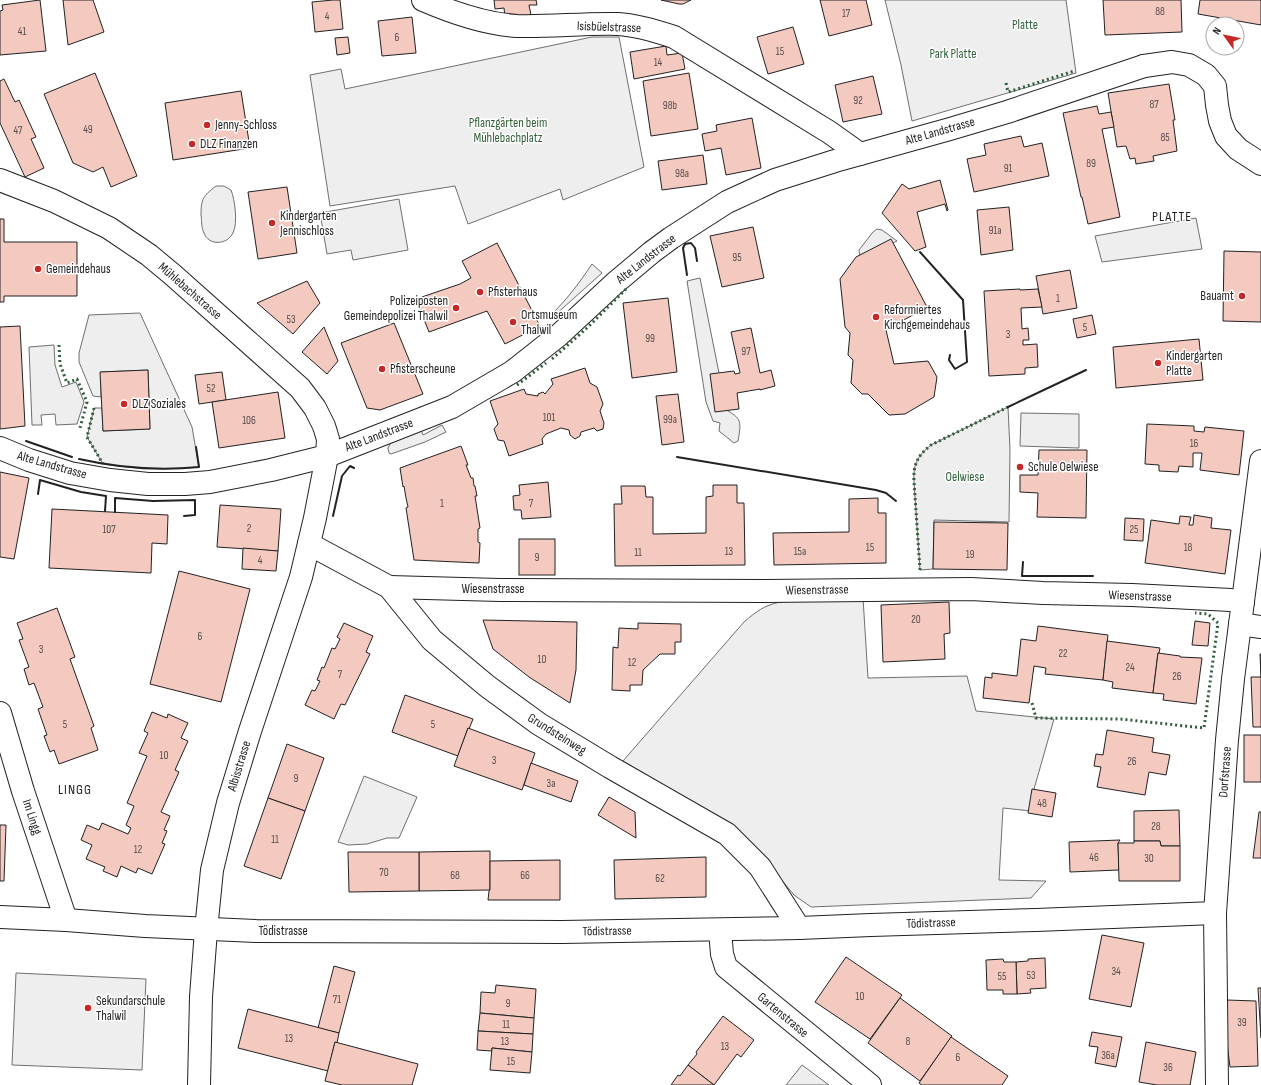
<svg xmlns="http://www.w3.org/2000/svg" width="1261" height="1085" viewBox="0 0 1261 1085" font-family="'Sofia Sans Condensed',sans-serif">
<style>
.green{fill:#eee;stroke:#6f6f6f}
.building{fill:#f3c9c0;stroke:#222}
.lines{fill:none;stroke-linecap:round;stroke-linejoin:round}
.street-casing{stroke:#222;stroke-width:24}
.secondary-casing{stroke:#222;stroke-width:24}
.street{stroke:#fff;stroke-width:22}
.secondary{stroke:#fff;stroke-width:22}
.hedge{stroke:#2f5e38;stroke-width:3;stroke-dasharray:2 3;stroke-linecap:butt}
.wall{stroke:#222;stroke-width:2}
.poi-dot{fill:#c62828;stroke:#fff;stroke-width:1.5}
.labels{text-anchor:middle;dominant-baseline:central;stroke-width:3;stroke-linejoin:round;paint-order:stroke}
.number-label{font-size:11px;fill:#564c4a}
.park-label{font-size:13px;fill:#2f5e38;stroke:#fff}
.street-label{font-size:13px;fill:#222;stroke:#fff}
.poi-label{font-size:13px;fill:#222;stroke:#fff;text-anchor:start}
.neighbourhood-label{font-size:14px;letter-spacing:1px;fill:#222;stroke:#fff}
</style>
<rect width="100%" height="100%" fill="#fff"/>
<g class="green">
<polygon points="885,0 1066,0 1076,73 912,121 901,65"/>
<polygon points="592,37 619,37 644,167 563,200 560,189 468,224 455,186 330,206 310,75 341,69 345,89"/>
<path d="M216 186H224L231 190C235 200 238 223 233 233 227 245 209 246 204 233 201 227 202 221 201 215 201 199 203 196 216 186Z"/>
<polygon points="399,199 408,250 353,260 351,250 327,254 320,213"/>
<polygon points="1196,218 1202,249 1102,262 1095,236"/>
<polygon points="877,229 882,230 897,241 860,258 859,250 873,232"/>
<path d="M592 264 602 273 554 316 553 313C568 298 580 282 592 264Z"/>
<path d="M700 278 720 378 721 407C741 418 742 419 738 441L734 443 719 431 720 423 713 421 706 402 687 281Z"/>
<path d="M140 313 192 427 199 467C167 470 135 469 103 464L87 437 94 408H102L103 431 150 429 148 370 101 372V397L93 396 79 362V353L89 315Z"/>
<polygon points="54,345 55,365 62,387 76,382 84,402 77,424 56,425 55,414 41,415 42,425 32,425 29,347"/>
<path d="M1008 407 1010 450 1009 522 934 520 933 569 920 570 914 482C913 465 917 456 931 445Z"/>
<polygon points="1021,413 1079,414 1079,448 1020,446"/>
<polygon points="442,425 446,432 425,442 391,454 389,453 388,448 391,442 421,430 423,435"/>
<path d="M863 598 868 678 967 676 976 711 1054 719 1034 789 1031 811 1003 808 999 880 1046 881 1031 898 811 907 794 895 752 844 715 815 623 761 744 622C757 611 763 606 780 602Z"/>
<polygon points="364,776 417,797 399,838 387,838 367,844 348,845 338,842"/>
<polygon points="16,973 146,979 142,1070 12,1065"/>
<polygon points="802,1065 829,1085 786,1085"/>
</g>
<g class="building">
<polygon points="40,0 46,51 0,55 0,11 3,10 2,5"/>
<polygon points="63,0 93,0 104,32 68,45"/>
<polygon points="333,0 340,0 343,29 315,32 312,2"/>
<polygon points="494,0 536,0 537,5 529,5 531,15 505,17 504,8 495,9"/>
<polygon points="661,0 691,0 683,4 679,4"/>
<polygon points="820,0 866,0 872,25 829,36"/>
<polygon points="1103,0 1181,0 1182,32 1105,35"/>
<polygon points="1200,0 1261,0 1261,25 1198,14"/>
<polygon points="412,17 416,53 382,56 378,21"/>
<polygon points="793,27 804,64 768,74 757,37"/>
<polygon points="348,37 350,53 337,55 335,38"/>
<polygon points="666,46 667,55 682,53 685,69 634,79 630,52"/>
<polygon points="95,73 137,176 111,187 103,167 93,172 73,163 44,94"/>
<polygon points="689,73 698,129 651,136 643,81"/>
<polygon points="873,76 882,114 843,122 835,85"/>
<polygon points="4,79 15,102 19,100 36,137 31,139 44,168 25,177 0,123 0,81"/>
<polygon points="1169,84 1175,120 1173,120 1177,151 1153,156 1154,161 1136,164 1135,158 1130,159 1126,146 1117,147 1108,93"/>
<polygon points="241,91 250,148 173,160 165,103"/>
<polygon points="1097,106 1099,114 1111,112 1114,127 1102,129 1120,217 1088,224 1082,197 1081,197 1063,113"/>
<polygon points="752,118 761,168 726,175 721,148 705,151 702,134 717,131 716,125"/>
<polygon points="1021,136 1024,147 1042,143 1049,176 974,192 967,159 986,155 984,144"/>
<polygon points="703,155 707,184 662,190 658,161"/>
<polygon points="940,180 948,210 947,211 945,204 917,212 926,247 915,251 882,213 902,184 909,189"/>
<polygon points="287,187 297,253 258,259 248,192"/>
<polygon points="1009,207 1013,250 981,255 977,210"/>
<polygon points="0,219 4,219 4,242 77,242 77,296 4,296 4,302 0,302"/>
<polygon points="753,227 764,278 722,287 710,236"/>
<polygon points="891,239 927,307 886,330 894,364 928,361 937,377 934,397 905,414 889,415 868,394 862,394 851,383 853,360 848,355 850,333 845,327 840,279 856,257"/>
<polygon points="497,243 540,326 505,344 487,311 429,332 416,299 460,284 471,278 462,261"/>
<polygon points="1224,251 1261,252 1261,322 1223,321"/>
<polygon points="1070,270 1077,308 1043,314 1036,276"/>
<polygon points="307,281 320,303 293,334 257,303"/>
<polygon points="1020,289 1020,290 1038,289 1042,307 1021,308 1022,329 1028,328 1029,340 1023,340 1023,345 1037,344 1038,367 1025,368 1025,374 989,376 984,291"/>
<polygon points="668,298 677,372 632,378 623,303"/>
<polygon points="1092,315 1096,334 1077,338 1073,319"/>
<polygon points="394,323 423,394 380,410 367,408 341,343"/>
<polygon points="20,326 25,426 0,429 0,327"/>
<polygon points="324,327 338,361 327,374 302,352"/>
<polygon points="751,328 760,373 771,370 775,386 760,390 760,389 737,393 739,409 715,412 710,374 734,371 735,374 740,373 731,332"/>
<polygon points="1199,339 1203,380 1116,388 1113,347"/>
<polygon points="585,368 590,383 597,387 603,404 600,411 604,423 603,429 597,431 594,428 581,432 580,436 575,439 570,435 569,430 561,428 546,434 542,439 543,444 509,456 504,441 498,440 494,429 498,424 490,401 524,389 526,394 538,396 538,394 543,392 545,394 553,384 551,379"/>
<polygon points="148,370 150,429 103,431 100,372"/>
<polygon points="222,372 226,400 199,404 195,375"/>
<polygon points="278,392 285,438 219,448 212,402"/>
<polygon points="678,394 684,442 662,445 656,396"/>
<polygon points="1147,424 1194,426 1194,431 1204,432 1205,427 1244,431 1239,475 1200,470 1202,453 1193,453 1193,467 1179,466 1178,472 1159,471 1159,465 1145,464"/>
<polygon points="461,446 468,465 466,465 471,478 473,478 474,486 475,486 477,496 475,496 480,528 478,529 478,542 480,543 479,563 414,560 406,508 408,507 406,498 404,486 403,487 400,468"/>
<polygon points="1039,450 1087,450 1086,518 1037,517 1038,493 1020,492 1020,475 1038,475"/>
<polygon points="0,472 29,478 14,559 0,557"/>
<polygon points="548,482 551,517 522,519 521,510 514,510 513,496 520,495 519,485"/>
<polygon points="713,485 737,485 737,503 744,503 745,565 615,566 614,504 622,504 621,486 645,486 646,497 653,497 653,534 706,533 706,497 713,496"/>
<polygon points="878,498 878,513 886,513 886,563 774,565 773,533 849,532 849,499"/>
<polygon points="220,505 281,509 278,551 217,547"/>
<polygon points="52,509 168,515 167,544 152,543 151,573 49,568"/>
<polygon points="1194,515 1212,518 1211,528 1231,530 1225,574 1145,563 1151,520 1179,524 1180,516 1191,517 1189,525 1193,525"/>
<polygon points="1125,518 1144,519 1143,541 1124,540"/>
<polygon points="934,522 1008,523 1007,570 933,569"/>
<rect x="519" y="539" width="36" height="36"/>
<polygon points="243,548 278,551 276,571 242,569"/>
<polygon points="179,571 250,589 221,702 150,684"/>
<polygon points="949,602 950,633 944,634 945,659 883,662 881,605"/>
<polygon points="57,608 75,657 70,659 94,726 91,728 98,750 59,764 54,750 50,752 44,736 47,735 38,709 43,707 34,683 29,685 24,669 29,667 19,640 23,639 17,623"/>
<polygon points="483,620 577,622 576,670 570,703 529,677 493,649"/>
<polygon points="1195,621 1210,623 1208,646 1192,645"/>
<polygon points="344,623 373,636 366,652 370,654 345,705 341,704 334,719 305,705 312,690 315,691 320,681 317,680 322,667 324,668 332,648 335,649 340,639 337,637"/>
<polygon points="638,623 681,624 681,642 675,642 675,654 660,654 643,670 642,685 630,685 630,691 612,690 613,647 618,648 619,628 638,629"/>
<polygon points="1038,626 1108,635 1103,680 1045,674 1046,668 1034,666 1029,703 983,698 985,677 992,678 992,673 1017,676 1021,639 1036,641"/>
<polygon points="1107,641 1160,648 1159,653 1158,653 1153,693 1112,688 1113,682 1103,680"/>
<polygon points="1158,653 1180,656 1180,657 1202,658 1196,704 1163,700 1164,694 1153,693"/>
<polygon points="1260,654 1261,654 1261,727 1253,727 1251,677 1261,677"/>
<polygon points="405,695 473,719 469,729 468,728 458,756 392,732"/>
<polygon points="152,712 167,718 168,714 188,723 181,738 188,741 175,770 179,772 161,812 170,816 164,830 167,831 162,843 165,844 152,874 138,868 136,873 121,866 117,877 103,871 105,867 86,859 92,845 81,840 87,825 99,830 102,823 128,834 131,828 126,825 134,806 127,803 147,756 139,753 148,733 144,731"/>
<polygon points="468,728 535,753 522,790 454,766"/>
<polygon points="1107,730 1154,738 1152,752 1170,755 1166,775 1149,772 1145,795 1097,787 1101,767 1094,766 1096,754 1103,755"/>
<rect x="1244" y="735" width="17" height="47"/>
<polygon points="287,744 324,758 305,811 268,798"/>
<polygon points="531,763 578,781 571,802 524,785"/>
<polygon points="1032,789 1056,793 1052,817 1028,813"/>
<polygon points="609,797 635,812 636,838 598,815"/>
<polygon points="268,798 305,811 281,879 244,866"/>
<polygon points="1179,810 1180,846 1161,846 1160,841 1134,841 1134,811"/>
<polygon points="1259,812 1261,812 1261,858 1253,858"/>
<polygon points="0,825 6,825 4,881 0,881"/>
<polygon points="1120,840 1118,843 1119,870 1070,872 1069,842"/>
<polygon points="1134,841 1160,841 1161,846 1180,846 1180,881 1119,881 1118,843 1134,843"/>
<polygon points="490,851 490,890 419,891 419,852"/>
<polygon points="348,852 419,852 419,891 349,892"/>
<polygon points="706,857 706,897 615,899 614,860"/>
<polygon points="560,860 560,900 488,900 489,891 490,890 490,861"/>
<polygon points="1102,935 1144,943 1131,1007 1089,999"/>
<polygon points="846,957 902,995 870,1039 815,1002"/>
<polygon points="1045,958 1046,988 1030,989 1031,993 1017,994 1016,962 1028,961 1028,959"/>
<polygon points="1003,959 1004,962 1016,962 1017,994 1003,994 1003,990 987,990 986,960"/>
<polygon points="334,966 355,972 339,1033 318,1028"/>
<polygon points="496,985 536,989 534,1018 480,1013 481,992 495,993"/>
<polygon points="1258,988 1261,988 1261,1038"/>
<polygon points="900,998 952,1036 920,1081 868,1043"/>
<polygon points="1227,1000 1256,1001 1258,1066 1230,1067 1227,1044"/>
<polygon points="248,1009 339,1033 337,1043 335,1042 328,1071 238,1048"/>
<polygon points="480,1013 534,1018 533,1034 478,1031"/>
<polygon points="723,1016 754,1040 741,1057 737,1054 714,1085 688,1065 697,1054 696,1052"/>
<polygon points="478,1031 533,1034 532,1052 492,1048 492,1051 477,1050"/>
<polygon points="1092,1032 1122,1037 1116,1067 1095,1063 1098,1047 1089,1046"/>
<polygon points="951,1037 1008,1076 1002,1085 922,1085 919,1083"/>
<polygon points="335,1042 418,1064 412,1085 342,1085 325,1081"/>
<polygon points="1146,1042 1196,1052 1190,1085 1157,1085 1139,1082"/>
<polygon points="492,1048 532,1052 530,1073 490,1070"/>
<polygon points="688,1065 714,1085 671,1085 678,1075 680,1076"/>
</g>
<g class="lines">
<defs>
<g id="street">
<path d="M423 0C453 13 484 24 517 26 550 27 584 23 618 24 637 25 656 31 674 37L829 132 860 154"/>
<polyline points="1144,66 1172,62 1189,65 1206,75 1215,86 1217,105 1220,121 1226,136 1238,149 1261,164"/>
<polyline points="309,544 389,587 432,640 487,686 539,724 610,767 727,834 760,867 799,928"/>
<polyline points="389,587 500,590 765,591 971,589 1043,593 1132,595 1231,600 1243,602"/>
<polyline points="1240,624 1261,627"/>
<polyline points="0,713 23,791 66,920"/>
<polyline points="720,930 722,954 726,967 870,1085"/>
</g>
<g id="secondary">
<polyline points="0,180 54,201 109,228 149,255 173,275 300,388 315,408 324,426 328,439 327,456 315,518 301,577 250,731 228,803 212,870 206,930 201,997 199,1085"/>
<polyline points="0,448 29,460 70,473 110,480 148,484 185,484 210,482 271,470 327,456 452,407 512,372 559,335 615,283 652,252 671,238 727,202 775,180 835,161 950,129 1007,112 1144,66"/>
<polyline points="0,917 66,920 145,926 256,931 562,932 799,928 871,925 1036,920 1215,913"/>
<polyline points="1217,1085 1215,913 1227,740 1233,679 1261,461"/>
</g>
</defs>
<use href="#street" class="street-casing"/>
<use href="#secondary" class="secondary-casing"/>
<use href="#street" class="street"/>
<use href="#secondary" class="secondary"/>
<g class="hedge">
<polyline points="1006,83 1008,92 1074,71"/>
<polyline points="59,345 60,364 67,383 77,379 87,402 80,428"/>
<polyline points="552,359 587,328 626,289"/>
<polyline points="517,385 546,363"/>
<polyline points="94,408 87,437 103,464"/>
<path d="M920 570 914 482C913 465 917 456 931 445L1008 407"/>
<polyline points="1032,703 1036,718 1120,719 1204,728 1218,623 1208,614 1195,613"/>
</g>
<g class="wall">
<polyline points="920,252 963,300 967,362 955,369 949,360 950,355"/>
<polyline points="687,275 683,248 685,244 691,243 695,248 697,261"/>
<polyline points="1008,407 1086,370"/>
<polyline points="26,441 72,457"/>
<polyline points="677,457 876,490 886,493 896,501"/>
<path d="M79 459C119 468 159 471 199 467L196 447"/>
<polyline points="38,494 40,480 81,492 106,496 105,511"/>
<polyline points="115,512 115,498 153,501 195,500 195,515 184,516"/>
<polyline points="333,516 342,476 350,466 354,468"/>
<polyline points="1023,562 1022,576 1093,576"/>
</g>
</g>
<g class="poi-dot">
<circle cx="207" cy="125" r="4"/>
<circle cx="192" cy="144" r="4"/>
<circle cx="272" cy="223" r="4"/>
<circle cx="38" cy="269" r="4"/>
<circle cx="480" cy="292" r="4"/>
<circle cx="1242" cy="296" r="4"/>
<circle cx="456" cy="308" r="4"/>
<circle cx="876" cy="317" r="4"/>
<circle cx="513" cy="322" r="4"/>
<circle cx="1158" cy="363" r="4"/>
<circle cx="382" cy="369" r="4"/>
<circle cx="124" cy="404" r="4"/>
<circle cx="1020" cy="467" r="4"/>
<circle cx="88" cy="1008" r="4"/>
</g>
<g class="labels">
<g class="number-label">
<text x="1160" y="11">88</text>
<text x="846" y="13">17</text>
<text x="327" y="16">4</text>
<text x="22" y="31">41</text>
<text x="397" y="37">6</text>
<text x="780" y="51">15</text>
<text x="658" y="62">14</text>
<text x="858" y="100">92</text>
<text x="1154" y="104">87</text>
<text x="670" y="105">98b</text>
<text x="88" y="129">49</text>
<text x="18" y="130">47</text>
<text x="1165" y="137">85</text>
<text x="1091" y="163">89</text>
<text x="1008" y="168">91</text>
<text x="682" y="173">98a</text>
<text x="995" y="230">91a</text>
<text x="737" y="257">95</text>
<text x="1058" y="298">1</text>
<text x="291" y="319">53</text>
<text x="1085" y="327">5</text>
<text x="1008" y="334">3</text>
<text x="650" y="338">99</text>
<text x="746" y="351">97</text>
<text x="211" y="388">52</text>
<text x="549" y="417">101</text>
<text x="670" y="419">99a</text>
<text x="249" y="420">106</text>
<text x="1194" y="443">16</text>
<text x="442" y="503">1</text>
<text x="531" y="503">7</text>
<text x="249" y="528">2</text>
<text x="109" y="529">107</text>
<text x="1134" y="529">25</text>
<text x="870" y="547">15</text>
<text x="1188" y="547">18</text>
<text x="729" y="551">13</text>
<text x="800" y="551">15a</text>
<text x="638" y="552">11</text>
<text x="970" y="554">19</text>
<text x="537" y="557">9</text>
<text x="260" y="560">4</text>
<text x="916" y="619">20</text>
<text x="200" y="636">6</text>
<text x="41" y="649">3</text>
<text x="1063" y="653">22</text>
<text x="542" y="659">10</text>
<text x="632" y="662">12</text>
<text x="1130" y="667">24</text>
<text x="340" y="674">7</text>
<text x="1177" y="676">26</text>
<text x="65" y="724">5</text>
<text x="433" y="724">5</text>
<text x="164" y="755">10</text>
<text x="494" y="760">3</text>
<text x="1132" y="761">26</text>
<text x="296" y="778">9</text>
<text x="551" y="783">3a</text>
<text x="1042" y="803">48</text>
<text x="1156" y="826">28</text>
<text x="275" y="839">11</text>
<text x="138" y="849">12</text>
<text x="1094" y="857">46</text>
<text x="1149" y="858">30</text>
<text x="384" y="872">70</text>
<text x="455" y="875">68</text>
<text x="525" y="875">66</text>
<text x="660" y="878">62</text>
<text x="1116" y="971">34</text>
<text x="1031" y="975">53</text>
<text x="1002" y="976">55</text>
<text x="860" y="996">10</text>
<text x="337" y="999">71</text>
<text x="508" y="1003">9</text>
<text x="1242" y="1022">39</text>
<text x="506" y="1024">11</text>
<text x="289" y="1038">13</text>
<text x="505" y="1041">13</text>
<text x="908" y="1041">8</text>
<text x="725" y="1046">13</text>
<text x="1108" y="1055">36a</text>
<text x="958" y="1057">6</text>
<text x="511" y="1061">15</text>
<text x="1168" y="1067">36</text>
</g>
<g class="park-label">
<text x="1025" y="25">Platte</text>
<text x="953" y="54">Park Platte</text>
<text x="508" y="123">Pflanzgärten beim<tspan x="508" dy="15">Mühlebachplatz</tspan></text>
<text x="965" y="477">Oelwiese</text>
</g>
<g class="street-label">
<text transform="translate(609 27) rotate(2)">Isisbüelstrasse</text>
<text transform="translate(940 131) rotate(-16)">Alte Landstrasse</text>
<text transform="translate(646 259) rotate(-38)">Alte Landstrasse</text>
<text transform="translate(190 291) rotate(41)">Mühlebachstrasse</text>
<text transform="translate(379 435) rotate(-21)">Alte Landstrasse</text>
<text transform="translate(52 465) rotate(16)">Alte Landstrasse</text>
<text x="493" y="589">Wiesenstrasse</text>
<text transform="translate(817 590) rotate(-1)">Wiesenstrasse</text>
<text transform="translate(1140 596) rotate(2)">Wiesenstrasse</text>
<text transform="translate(557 734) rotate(32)">Grundsteinweg</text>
<text transform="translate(239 766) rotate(-73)">Albisstrasse</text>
<text transform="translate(1225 772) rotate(-86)">Dorfstrasse</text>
<text transform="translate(32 817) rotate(72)">Im Lingg</text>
<text transform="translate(931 923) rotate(-2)">Tödistrasse</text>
<text x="283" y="931">Tödistrasse</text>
<text transform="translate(607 931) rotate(-1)">Tödistrasse</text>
<text transform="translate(783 1015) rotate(40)">Gartenstrasse</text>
</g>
<g class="poi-label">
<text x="215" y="125">Jenny-Schloss</text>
<text x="200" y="144">DLZ Finanzen</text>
<text x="280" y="216">Kindergarten<tspan x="280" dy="15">Jennischloss</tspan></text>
<text x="46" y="269">Gemeindehaus</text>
<text x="488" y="292">Pfisterhaus</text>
<text x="1234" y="296" text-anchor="end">Bauamt</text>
<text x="448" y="301" text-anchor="end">Polizeiposten<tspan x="448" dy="15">Gemeindepolizei Thalwil</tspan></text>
<text x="884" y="310">Reformiertes<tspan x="884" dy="15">Kirchgemeindehaus</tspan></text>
<text x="521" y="315">Ortsmuseum<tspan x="521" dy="15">Thalwil</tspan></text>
<text x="1166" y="356">Kindergarten<tspan x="1166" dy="15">Platte</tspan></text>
<text x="390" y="369">Pfisterscheune</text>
<text x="132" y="404">DLZ Soziales</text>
<text x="1028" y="467">Schule Oelwiese</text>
<text x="96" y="1001">Sekundarschule<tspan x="96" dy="15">Thalwil</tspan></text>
</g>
<g class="neighbourhood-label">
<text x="1172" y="216">PLATTE</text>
<text x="75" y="789">LINGG</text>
</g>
</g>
<g transform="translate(1225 36) rotate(303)"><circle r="19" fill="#ffffff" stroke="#a7a7a7"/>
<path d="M0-3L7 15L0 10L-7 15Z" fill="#c62828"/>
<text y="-6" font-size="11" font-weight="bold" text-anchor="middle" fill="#222222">N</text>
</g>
</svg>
